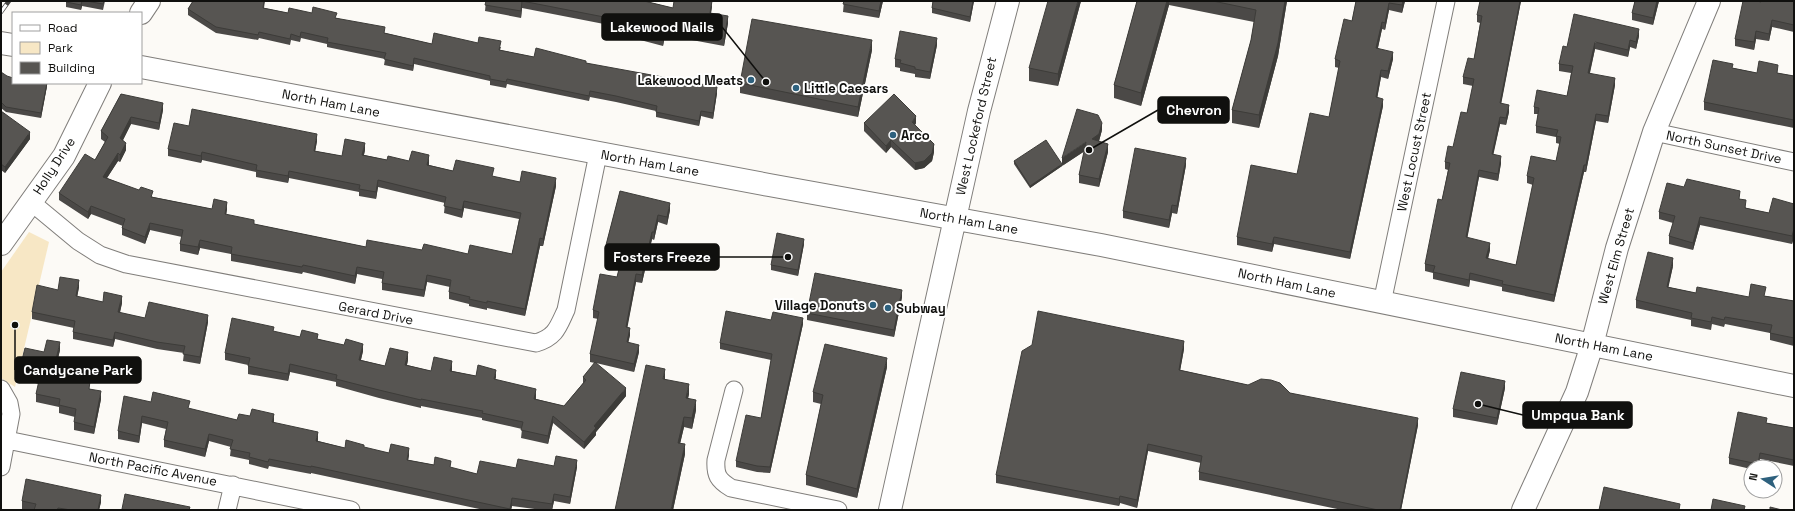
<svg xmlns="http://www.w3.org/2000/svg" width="1795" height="511" viewBox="0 0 1795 511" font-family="'Space Grotesk',sans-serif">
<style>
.green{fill:#f7e7c5}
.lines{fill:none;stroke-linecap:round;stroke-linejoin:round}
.street-casing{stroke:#807e7b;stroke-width:19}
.secondary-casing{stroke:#807e7b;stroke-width:24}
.street{stroke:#fff;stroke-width:17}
.secondary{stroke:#fff;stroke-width:22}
.rail-casing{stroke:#434240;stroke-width:4.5}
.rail{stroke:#fff;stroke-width:3;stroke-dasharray:9;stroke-linecap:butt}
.wall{fill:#4b4947}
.shaded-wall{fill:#3d3c39}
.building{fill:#575552;stroke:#3d3c39}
.poi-dot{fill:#2e617e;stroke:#fff;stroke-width:1.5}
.labels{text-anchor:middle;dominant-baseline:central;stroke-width:4;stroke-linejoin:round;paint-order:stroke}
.poi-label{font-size:13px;font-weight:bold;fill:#10100e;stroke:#fff;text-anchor:start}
.street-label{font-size:13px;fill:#10100e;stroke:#fff}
.leader{fill:none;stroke:#10100e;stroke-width:1.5}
.callout-dot{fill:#10100e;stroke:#fff;stroke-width:1.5}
.callout{fill:#10100e;stroke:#10100e;stroke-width:1.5}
.callout-label{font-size:14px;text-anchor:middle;font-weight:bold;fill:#fff}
</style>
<rect width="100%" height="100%" fill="#fcfaf6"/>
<path class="green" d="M29 232 49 242 15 387 1 378V272Z"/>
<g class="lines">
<g class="street-casing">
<path id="street" d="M1654 132 1794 162
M31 202 78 241 100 255 126 264 536 343C556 337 558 327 566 310L598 154
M1382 303 1446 1
M1 389 9 403 11 414 1 467
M734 390 716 460C715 475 718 480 731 488L838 510
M7 440 351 510
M227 510 233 485"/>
</g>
<g class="secondary-casing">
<path id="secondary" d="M141 13 149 1
M1 43 13 45
M141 67 769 185 1101 245 1794 386
M1 244 64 156 100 83
M890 510 979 111 1008 1
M1523 510 1577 392 1592 345 1617 248 1654 132 1709 1"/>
</g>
<use href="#street" class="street"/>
<use href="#secondary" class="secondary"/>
<g class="rail-casing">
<path id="rail" d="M1 12 9 1"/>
</g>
<use href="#rail" class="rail"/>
</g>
<path class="wall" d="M59 1H105L103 10 82 6 81 10 66 7V2Z
M193 1H265L264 8 288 13 337 18 385 33 432 44 478 43 501 47 500 50 534 57 586 63 717 93 713 119 701 116 699 126 656 117V111L616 102 590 97 589 101 507 84 506 88 490 85V81L414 64 413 71 384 65 385 59 327 47V44L301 38 300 42 291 40 290 45 259 38 258 40 216 33 188 15V9Z
M486 1H644L673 8 712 6 711 13 728 23 724 46 665 35 663 46 629 37 630 27 604 22V24L522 8 521 18 485 11Z
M844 1H883L879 18 843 12Z
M933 1H974L970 22 932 13V8Z
M1081 1 1058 86 1029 81V68Z
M1137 1H1287L1278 56 1259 128 1232 123V110L1251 40 1254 22 1169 5 1141 106 1114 98V85Z
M1356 1H1405L1402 13 1389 10 1385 30 1382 29 1378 48 1393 59 1388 79 1381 77 1377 98 1383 106 1350 259 1274 244 1272 252 1237 245V237L1297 174 1329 117 1339 68 1335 67V59L1352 21Z
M1521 1 1501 103 1509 112 1506 125 1500 124 1493 154 1501 163 1498 181 1479 177 1467 238 1490 250 1488 259 1516 265 1533 185 1527 183V176L1556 161 1560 144 1556 143V137L1536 133V126L1538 114H1534V107L1567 96 1571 73 1559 71V64L1567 47 1639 36 1636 49 1630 47 1628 57 1595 49 1590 73 1615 85 1608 123 1596 121 1586 172H1584L1554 302 1502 291V287L1470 280 1469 287 1433 279V273L1425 271V264L1442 200 1448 170 1445 169V162L1453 147 1467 113 1473 86 1463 84V77L1474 59 1480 23 1477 22V15Z
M1635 1H1659L1653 25 1632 20V13Z
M1794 1V32L1772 27 1769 41 1756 39 1754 50 1735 46V39L1761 2Z
M937 45 930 79 915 77V74L900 71V68L895 67V59Z
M872 50 858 117 740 93V83Z
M1733 68 1757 73H1778L1794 76V128L1704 110V102Z
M1 72 13 83H47V86L41 118 6 112 1 108Z
M121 94 163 110 159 130 131 124 123 140 126 150 120 162 118 161 107 178 153 197 212 209H227L226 215 254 224 366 247 422 250 468 254H512L519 219 464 208 462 218 444 213 445 203 378 187 376 199 359 196V192L289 178 288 183 256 177V172L202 160 201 163 168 156V149L189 126 317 141 315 151 342 156 365 150 364 155 387 160 429 163V165L453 171 494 177 520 182 556 186 543 246H540L525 316 487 308V310L469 306V304L449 299V292L450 287 427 282 424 297 382 290V279L357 274 355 284 303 272 302 274 231 261V254L200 248 198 255 180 251V244L182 237 150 230 145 244 122 235V228L123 226 91 214 88 219 59 200V193L95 160 105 142 101 139V131Z
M1 111 30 139 5 173 1 170Z
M864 123H916L915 125 934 152 932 161 924 168 915 170 891 147 886 153 864 131Z
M1102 130 1099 141 1108 152 1099 187 1079 183V175L1085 151 1062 166Z
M1014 161 1062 166 1030 188 1014 164Z
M1186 165 1177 214 1172 213 1169 228 1123 218V211Z
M1684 187 1740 199 1746 208 1769 213 1794 204V237L1792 244 1700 225 1693 250 1669 244V236L1673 223 1659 219V212Z
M620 191 670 210 667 225 658 222 654 240 652 239 642 283 636 282 627 327 630 335 628 342 639 352 634 372 596 363 626 396 596 432V435L584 449 553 423 548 444 521 438 522 429 482 420V418L421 406V408L379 398 336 386V382L290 372 288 381 248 374V365L225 360V353L274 332 300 337 318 339 363 351 361 360 385 366 408 360 407 365 431 371 452 368V371L476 376 496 377 495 379 536 396V399L564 406 583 383V377L595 363 590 362V354L598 319 593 318V310L617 277 622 257 606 253V245Z
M804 244 798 276 771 270V265Z
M1673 266 1668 287 1696 293 1749 297 1766 296 1794 301V346L1770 340V333L1725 324 1724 327 1712 324 1711 330 1691 326V320L1636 308V300Z
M79 287 77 297 103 302 122 303 120 313 145 318 208 322 200 364 183 361 184 353 157 349 115 339 113 347 73 339V332L74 328 32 319V312L58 290Z
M902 297 894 337 807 320V313Z
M771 320 803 324 770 473 757 472 736 467V461L761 418 771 360 720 349V343Z
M1184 349 1180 370 1248 385 1290 393 1418 425 1401 510H1342L1199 480V472L1201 463 1148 451 1137 508 1120 503 1119 506 996 483V475Z
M60 350 54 373 90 389 101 399 94 434 74 430V422L75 417 59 413V407L36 402V394L39 384 19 379V372L44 352Z
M887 367 857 498 806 485V475L821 404 813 402V392Z
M665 379 689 394 688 398 696 410 692 429 684 427 680 443 685 454 673 510Z
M1505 388 1497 425 1453 417V409Z
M151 402 190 409 237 420 274 421 273 423 318 439V441L345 448H364L389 453 409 455 408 460 451 468 477 474 516 468 554 466 577 467 570 504 554 501 552 510H542L512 506 511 510H484L311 473V474L269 466 268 469 249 464V460L230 456 231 447 209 441 205 457 164 447V440L166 429 142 423 139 443 118 439V431Z
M1767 423 1794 428V466L1760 459 1758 467H1751V469L1729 464V458Z
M22 501 101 502 99 510H30L22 509Z"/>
<path class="shaded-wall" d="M82 1V6L81 10V5Z
M522 1V8L521 18V11Z
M712 1V6L710 20V13Z
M881 1H883L879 18V11Z
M973 1H974L970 22V17Z
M1078 1H1081L1058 86V74Z
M1167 1H1169V5L1141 106V93Z
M1285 1H1287L1278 56 1259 128V115Z
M1403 1H1405L1402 13V5Z
M1520 1H1521L1500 110V103Z
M1657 1H1659L1653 25V18Z
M1389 3V10L1385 30V23Z
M728 16V23L724 46V39Z
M1772 20V27L1769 41V34Z
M1382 22V29L1376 56V48Z
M665 29V35L663 46V40Z
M1639 29V36L1636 49V42Z
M1756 31V39L1754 50V42Z
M937 38V45L930 79V72Z
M872 40V50L858 117V107Z
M1630 40V47L1628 57V50Z
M1595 42V49L1588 80V73Z
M1393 52V59L1388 79V71Z
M414 58V64L413 71V66Z
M1381 70V77L1376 105V97Z
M1615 78V85L1608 123V116Z
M47 83V86L41 118V113Z
M717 87V93L713 119V113Z
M1383 99V106L1350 259V252Z
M163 103V110L159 130V123Z
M1509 105V112L1506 125V118Z
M701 111V116L699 126V121Z
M1596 114V121L1586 172V165Z
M916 116V123L912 130V122Z
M131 117V124L120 146V138Z
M1500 117V124L1492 161V154Z
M1102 123V130L1099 141 1092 139Z
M30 132V139L5 173V167Z
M317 134V141L314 158V151Z
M891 140V147L886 153V146Z
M1086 142V150L1062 166V158Z
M126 143V150L120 162V155Z
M365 143V150L362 162V155Z
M934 144V152L932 161 924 168 915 170V163Z
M1108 144V152L1099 187V179Z
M202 152V160L201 163V156Z
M118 153V161L103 184V177Z
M429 155V163L427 172V165Z
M1501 156V163L1498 181V174Z
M1186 158V165L1177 214V206Z
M1062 164V166L1030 188V186Z
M1584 165V172L1554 302V295Z
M1479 170V177L1466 245V237Z
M289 171V178L288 183V176Z
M556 178V186L543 246V239Z
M378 180V187L376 199V192Z
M464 201V208L462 218V210Z
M227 202V209L225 222V214Z
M670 203V210L667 225V217Z
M1172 205V213L1169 228V220Z
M91 206V214L88 219V212Z
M658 215V222L654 240V232Z
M1700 217V225L1693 250V243Z
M150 223V230L145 244V237Z
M1794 229V237L1792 244V236Z
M652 232V239L642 283V275Z
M1274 237V244L1272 252V244Z
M540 238V246L525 316V309Z
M804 239V244L798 276V270Z
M200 240V248L198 255V247Z
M1490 243V250L1486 266V258Z
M1673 258V266L1667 294V287Z
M357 267V274L355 284V276Z
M1470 273V280L1469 287V280Z
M636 274V282L626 335V327Z
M427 275V282L424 297V290Z
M79 280V287L76 303V296Z
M902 290V297L894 337V330Z
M122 296V303L118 319V312Z
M208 315V322L200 364V357Z
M803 318V324L770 473V467Z
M630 328V335L627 349V342Z
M115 332V339L113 347V340Z
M1184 341V349L1179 377V370Z
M60 342V350L53 381V373Z
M363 344V351L359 367V360Z
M639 345V352L634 372V364Z
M408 352V360L405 372V365Z
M887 358V367L857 498V489Z
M452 361V368L450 378V371Z
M290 364V372L288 381V374Z
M665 369V380L663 379Z
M496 370V377L494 386V379Z
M1505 381V388L1497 425V418Z
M689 384V394L686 408V398Z
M626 388V396L596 432V435L584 449V442L594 426Z
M536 389V396L534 406V399Z
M101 391V399L94 434V427Z
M696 400V410L692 429V418Z
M274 414V421L272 429V422Z
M142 416V423L139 443V436Z
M553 416V423L548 444V436Z
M684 417V427L678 453V443Z
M1418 418V425L1401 510H1400Z
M318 432V439L316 448V441Z
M209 434V441L205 457V449Z
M685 444V454L673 510H671Z
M1148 444V451L1137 508V500Z
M409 448V455L407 467V460Z
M577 460V467L570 504V497Z
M554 494V501L552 510V504Z
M101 495V502L99 510H98Z
M1120 496V503L1119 506V499Z
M512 498V506L511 510H510Z"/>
<path class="building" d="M67 1H82L81 5 66 2Z
M86 1H104L103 4Z
M193 1H264L263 8 288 13 289 8 312 13 313 7 337 13 335 18 385 27 384 33 432 44 434 33 478 43 479 37 501 41 499 50 534 57 536 48 586 61V63L717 87 713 113 701 111 699 121 656 112 657 106 616 96 590 91 589 96 507 79 506 82 490 79V76L414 58 413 66 384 59 386 53 327 42 328 38 301 32 300 37 291 34 290 39 259 32 258 35 216 27 188 9Z
M486 1H644L673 8 674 1H712L710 13 728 16 724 39 665 29 663 40 629 31 631 21 604 16V17L522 1 521 11 485 5Z
M844 1H881L879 11 843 4Z
M933 1H973L970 17 932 8Z
M1048 1H1078L1058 74 1029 68Z
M1137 1H1167L1141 93 1114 85Z
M1213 1H1285L1278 43 1259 115 1232 110 1251 40 1256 10Z
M1356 1H1403L1402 5 1389 3 1385 23 1382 22 1376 48 1393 52 1388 71 1381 70 1376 97 1383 99 1350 252 1274 237 1272 244 1237 237 1251 165 1297 174 1310 113 1329 117 1340 61 1335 59 1344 19 1352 21Z
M1480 1H1520L1500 103 1509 105 1506 118 1500 117 1492 154 1501 156 1498 174 1479 170 1466 237 1490 243 1486 258 1516 265 1534 178 1527 176 1531 156 1556 161 1561 137 1556 136 1558 130 1536 126 1539 108 1534 107 1537 90 1567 96 1573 66 1559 64 1563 46 1567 47 1574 14 1639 29 1636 42 1630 40 1628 50 1595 42 1588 73 1615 78 1608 116 1596 114 1586 165H1584L1554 295 1502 284 1503 281 1470 273 1469 280 1433 272 1435 266 1425 264 1438 199 1442 200 1450 163 1445 162 1448 146 1453 147 1461 112 1467 113 1474 79 1463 77 1468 58 1474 59 1482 16 1477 15Z
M1635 1H1657L1653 18 1632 13Z
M1743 1H1757L1761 2V1H1794V25L1772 20 1769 34 1756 31 1754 42 1735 39Z
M752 19 872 40 858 107 740 83Z
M900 31 937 38 930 72 915 69V67L900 63 901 60 895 59Z
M1713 60 1733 64 1732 68 1757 73 1759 61 1778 65 1777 73 1794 76V120L1704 102Z
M1 72 7 76 13 78V83H47L41 113 6 107 1 102Z
M121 94 163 103 159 123 131 117 120 138 126 143 120 155 118 153 103 177 139 190 141 187 153 191 151 197 212 209 214 199 227 202 225 214 254 220V224L366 247 367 240 422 250 424 244 468 254 470 245 512 254 521 213 464 201 462 210 444 206 446 197 378 180 376 192 359 189 360 185 289 171 288 176 256 170 257 165 202 152 201 156 168 149 174 123 189 126 192 109 317 134 314 151 342 156 345 139 365 143 362 155 387 160 388 156 409 161 412 151 429 155 427 165 453 171 456 160 494 168 492 176 520 182 522 171 556 178 543 239 540 238 525 309 487 301V303L469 299 470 297 449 292 451 280 427 275 424 290 382 283 384 272 357 267 355 276 303 265 302 267 231 254 232 247 200 240 198 247 180 244 183 230 150 223 145 237 122 228 125 219 91 206 88 212 59 193 85 154 95 160 108 137 101 131Z
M894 94 916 116 912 122 934 144 932 153 924 161 915 163 891 140 886 146 864 123Z
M1077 109 1098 115 1102 123 1099 134 1092 139 1108 144 1099 179 1079 175 1086 142 1062 158Z
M1 111 30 132 5 167 1 164Z
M1046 140 1062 164 1030 186 1014 161Z
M1135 148 1186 158 1177 206 1172 205 1169 220 1123 211Z
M1687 179 1740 191 1739 199 1746 200 1745 208 1769 213 1773 198 1794 204V229L1792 236 1700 217 1693 243 1669 236 1675 216 1659 212 1667 183 1684 187Z
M620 191 670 203 667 217 658 215 654 232H652L642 275 636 274 626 327 630 328 627 342 639 345 634 364 590 354 599 312 593 310 600 274 617 277 624 249 606 245Z
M777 233 804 239 798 270 771 265Z
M1648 252 1673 258 1667 287 1696 293 1697 287 1749 297 1751 284 1766 287 1764 296 1794 301V338L1770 333 1772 325 1725 317 1724 320 1712 317 1711 322 1691 318 1692 313 1636 300Z
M815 273 902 290 894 330 807 313Z
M60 277 79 280 76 296 103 302 104 292 122 296 118 312 145 318 149 302 208 315 200 357 183 354 185 346 157 342 115 332 113 340 73 332 75 321 32 312 37 285 58 290Z
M726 311 771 320 773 312 803 318 770 467 757 466 736 461 746 415 761 418 772 354 720 343Z
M1038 311 1184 341 1179 370 1248 385 1261 379 1271 380 1280 383 1290 393 1418 418 1400 510H1378L1199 472 1202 456 1148 444 1137 500 1120 496 1119 499 996 475 1022 351 1032 345Z
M232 318 274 327 273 331 300 337 302 330 318 334 317 339 344 345 346 339 363 344 359 360 385 366 390 348 408 352 405 365 431 371 434 357 452 361 450 371 476 376 478 365 496 370 494 379 536 389 534 399 564 406 586 380 583 377 595 362 626 388 594 426 596 428 584 442 553 416 548 436 521 430 523 422 482 413 483 411 421 399V400L379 390 336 379 337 375 290 364 288 374 248 366 250 358 225 353Z
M47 340 60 342 53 373 90 381 89 389 101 391 94 427 74 422 76 409 59 405 60 399 36 394 40 376 19 372 25 348 44 352Z
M825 344 887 358 857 489 806 475 823 395 813 392Z
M646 365 665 369 663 379 689 384 686 398 696 400 692 418 684 417 678 443 685 444 671 510H615Z
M1461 372 1505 381 1497 418 1453 409Z
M153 392 190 401 188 408 237 420 239 414 250 416 252 409 274 414 272 422 318 432 316 441 345 448 346 440 364 445V447L389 453 391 444 409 448 407 460 434 465 435 457 451 461 450 467 477 474 480 461 516 468 518 459 554 466 556 456 577 460 570 497 554 494 552 504 512 498 510 509 311 466V467L269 459 268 462 249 457 250 453 230 449 233 440 209 434 205 449 164 440 168 422 142 416 139 436 118 431 124 396 151 402Z
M1738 412 1767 418 1766 423 1794 428V460L1760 453 1758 464 1729 458Z
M26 479 101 495 98 510H71L58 508 57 510H34L36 504 22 501Z
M1604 487 1680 504 1679 510H1599Z
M125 494 190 507 189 510H125L122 509Z
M1713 499 1745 506 1744 510H1711Z
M1770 507 1782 510H1770Z"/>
<g class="poi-dot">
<circle cx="751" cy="80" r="4"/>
<circle cx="796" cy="88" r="4"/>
<circle cx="893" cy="135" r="4"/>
<circle cx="873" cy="305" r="4"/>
<circle cx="888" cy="308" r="4"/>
</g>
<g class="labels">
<g class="poi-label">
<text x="743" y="80" text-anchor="end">Lakewood Meats</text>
<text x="804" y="88">Little Caesars</text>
<text x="901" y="135">Arco</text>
<text x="865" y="305" text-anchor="end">Village Donuts</text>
<text x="896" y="308">Subway</text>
</g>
<g class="street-label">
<text transform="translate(331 103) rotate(11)">North Ham Lane</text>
<text transform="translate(976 126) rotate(-77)">West Lockeford Street</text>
<text transform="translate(1724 147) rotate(12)">North Sunset Drive</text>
<text transform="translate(1414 152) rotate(-78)">West Locust Street</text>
<text transform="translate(650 163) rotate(10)">North Ham Lane</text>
<text transform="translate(54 166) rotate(-57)">Holly Drive</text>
<text transform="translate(969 221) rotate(10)">North Ham Lane</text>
<text transform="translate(1616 256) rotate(-74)">West Elm Street</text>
<text transform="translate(1287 283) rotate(12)">North Ham Lane</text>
<text transform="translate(376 313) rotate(11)">Gerard Drive</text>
<text transform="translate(1604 347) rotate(11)">North Ham Lane</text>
<text transform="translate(153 469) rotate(11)">North Pacific Avenue</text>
</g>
</g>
<path class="leader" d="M766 82L722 27M1089 150L1158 110M788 257L719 257M15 325L15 370M1478 404L1523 415"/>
<g class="callout-dot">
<circle cx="766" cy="82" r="4"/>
<circle cx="1089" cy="150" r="4"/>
<circle cx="788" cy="257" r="4"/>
<circle cx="15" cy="325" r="4"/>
<circle cx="1478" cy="404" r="4"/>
</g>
<g class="callout">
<rect x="602" y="14" width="120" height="26" rx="4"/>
<rect x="1158" y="97" width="71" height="26" rx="4"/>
<rect x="605" y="244" width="114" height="26" rx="4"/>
<rect x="15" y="357" width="126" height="26" rx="4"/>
<rect x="1523" y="402" width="109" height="26" rx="4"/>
</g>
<g class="callout-label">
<text x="662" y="32">Lakewood Nails</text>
<text x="1194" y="115">Chevron</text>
<text x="662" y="262">Fosters Freeze</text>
<text x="78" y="375">Candycane Park</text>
<text x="1578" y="420">Umpqua Bank</text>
</g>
<rect width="1795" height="511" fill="none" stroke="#10100e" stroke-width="4"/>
<rect x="12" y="12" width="130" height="72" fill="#ffffff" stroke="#9f9f9f"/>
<rect x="20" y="25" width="20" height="6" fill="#ffffff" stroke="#9f9f9f"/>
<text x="48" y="32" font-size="12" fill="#10100e">Road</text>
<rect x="20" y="42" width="20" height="12" fill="#f7e7c5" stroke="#9f9f9f"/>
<text x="48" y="52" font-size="12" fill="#10100e">Park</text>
<rect x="20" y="62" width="20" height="12" fill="#575552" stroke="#9f9f9f"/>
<text x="48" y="72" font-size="12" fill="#10100e">Building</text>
<g transform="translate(1763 479) rotate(282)"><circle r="19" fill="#ffffff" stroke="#9f9f9f"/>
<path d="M0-3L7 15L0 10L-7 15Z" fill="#2e617e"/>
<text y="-6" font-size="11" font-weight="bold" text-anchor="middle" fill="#10100e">N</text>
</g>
</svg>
